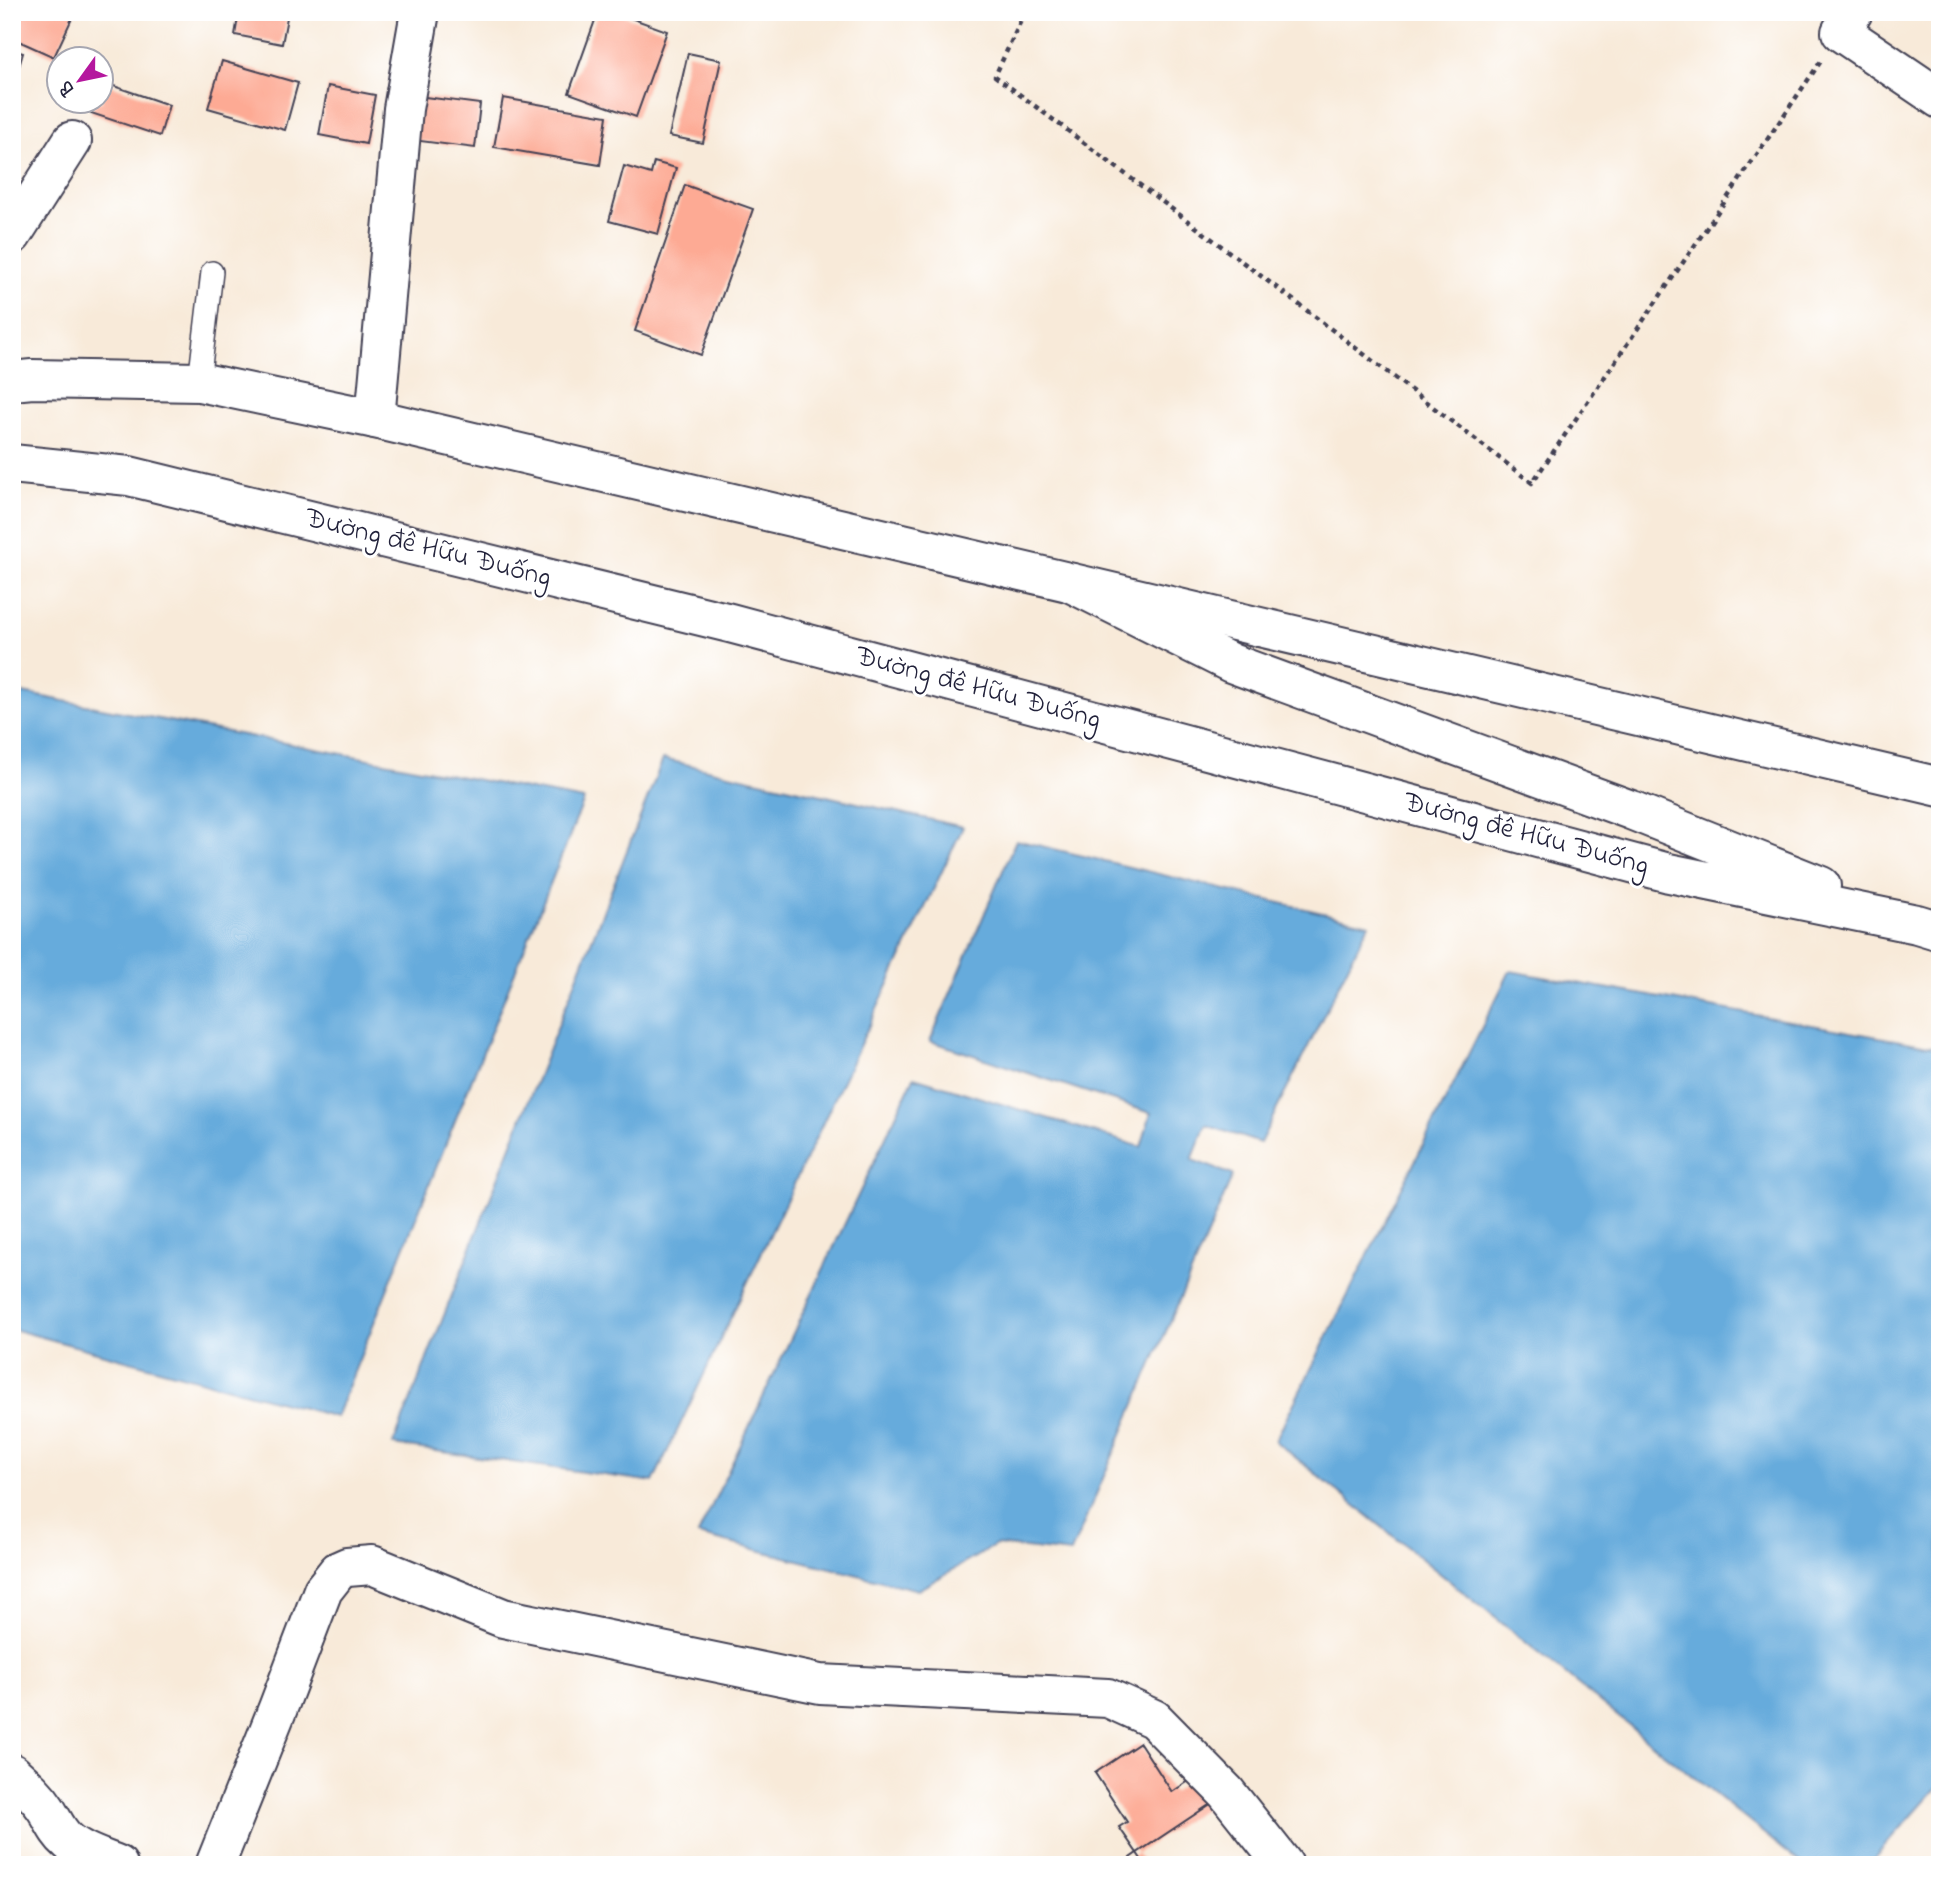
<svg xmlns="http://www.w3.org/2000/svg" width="1952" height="1877" viewBox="0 0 1952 1877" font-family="'Indie Flower',sans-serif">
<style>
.water{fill:#66abdc;stroke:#44668c;stroke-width:2}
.building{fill:#fdaa94}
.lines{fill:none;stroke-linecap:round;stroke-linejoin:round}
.service-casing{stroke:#424053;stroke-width:24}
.minor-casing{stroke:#424053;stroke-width:42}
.tertiary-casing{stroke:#424053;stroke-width:42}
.secondary-casing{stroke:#424053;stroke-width:42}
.path{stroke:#424053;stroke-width:4.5;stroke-dasharray:5 5;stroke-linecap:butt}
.service{stroke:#fff;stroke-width:21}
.minor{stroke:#fff;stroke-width:38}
.tertiary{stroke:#fff;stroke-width:38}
.secondary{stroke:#fff;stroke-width:38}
.labels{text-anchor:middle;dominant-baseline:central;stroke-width:6;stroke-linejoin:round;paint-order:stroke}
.street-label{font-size:28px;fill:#22223b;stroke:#fff}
</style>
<rect width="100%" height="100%" fill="#fff"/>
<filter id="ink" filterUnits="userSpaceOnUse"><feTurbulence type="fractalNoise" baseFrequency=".0143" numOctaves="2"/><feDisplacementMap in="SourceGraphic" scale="14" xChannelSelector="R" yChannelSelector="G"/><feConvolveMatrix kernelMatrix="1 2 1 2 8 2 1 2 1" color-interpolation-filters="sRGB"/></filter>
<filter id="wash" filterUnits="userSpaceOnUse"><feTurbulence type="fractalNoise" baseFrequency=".00686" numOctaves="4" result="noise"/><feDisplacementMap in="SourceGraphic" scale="28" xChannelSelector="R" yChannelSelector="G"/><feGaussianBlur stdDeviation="1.57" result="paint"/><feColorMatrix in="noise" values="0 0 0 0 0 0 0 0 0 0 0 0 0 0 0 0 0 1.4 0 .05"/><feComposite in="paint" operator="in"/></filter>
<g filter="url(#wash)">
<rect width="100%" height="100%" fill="#f8ead9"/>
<path class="water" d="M12 691 584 800 336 1417 12 1329Z
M663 759 963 827 653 1482 393 1445Z
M1016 840 1369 924 1260 1143 1206 1125 1192 1160 1233 1175 1071 1553 996 1545 918 1590 698 1535 914 1077 1141 1147 1151 1113 930 1041Z
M1510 971 1940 1048V1784L1868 1865H1803L1275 1441Z"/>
<g id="blocks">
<path class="building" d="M12 12H75L54 57 12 38Z
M239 12H288L282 44 235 35Z
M598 12H614L667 31 636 117 569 93Z
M12 50 23 53 13 87H12Z
M688 53 721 60 703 143 669 136Z
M222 61 298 83 285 130 208 108Z
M102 82 169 105 160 136 91 113 95 102H102Z
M328 86 375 95 366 144 319 135Z
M417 96 480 104 475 148 412 140Z
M503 98 607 116 600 165 494 147Z
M654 162 676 168 658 234 609 221 624 166 651 174Z
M685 185 753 209 701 355 635 331Z
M1140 1743 1172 1792 1201 1773 1218 1799 1137 1853 1119 1827 1127 1822 1095 1773Z
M1137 1853 1145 1865H1120Z"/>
</g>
</g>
<g filter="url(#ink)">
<use href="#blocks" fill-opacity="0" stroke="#424053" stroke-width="2"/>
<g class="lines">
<g class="service-casing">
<path id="service" d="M199 382 212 272"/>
</g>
<g class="minor-casing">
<path id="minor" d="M1853 12 1841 32 1940 99
M12 235 72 141
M12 381 32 379 199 382 375 419 403 109 420 12
M12 1773C24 1784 37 1795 46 1809 53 1820 58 1833 68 1841 82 1853 101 1858 118 1865
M215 1865 278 1708 323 1590 338 1571 347 1567 372 1565 503 1618 820 1684 1108 1698 1154 1719 1226 1792 1284 1865"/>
</g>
<g class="tertiary-casing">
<path id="tertiary" d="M375 419 1940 787"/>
</g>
<g class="secondary-casing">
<path id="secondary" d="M12 464 129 476 730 623 1669 873 1917 924 1940 931
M1071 583 1231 663 1631 810 1821 886"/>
</g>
<path class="path" d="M1025 12 995 76 1301 306 1532 483 1821 61"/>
<use href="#service" class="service"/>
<use href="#minor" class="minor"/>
<use href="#tertiary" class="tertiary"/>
<use href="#secondary" class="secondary"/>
</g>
</g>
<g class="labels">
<g class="street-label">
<text transform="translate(428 549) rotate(14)">Đường đê Hữu Đuống</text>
<text transform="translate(978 689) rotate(15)">Đường đê Hữu Đuống</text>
<text transform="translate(1526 835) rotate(15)">Đường đê Hữu Đuống</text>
</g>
</g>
<rect width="1952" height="1877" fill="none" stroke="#fff" stroke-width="42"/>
<g transform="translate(80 80) rotate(237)"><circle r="33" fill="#ffffff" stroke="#a7a7b1" stroke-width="2"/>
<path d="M0-5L12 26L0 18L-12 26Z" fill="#b5179e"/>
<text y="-10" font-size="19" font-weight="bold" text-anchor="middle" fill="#22223b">B</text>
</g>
</svg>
